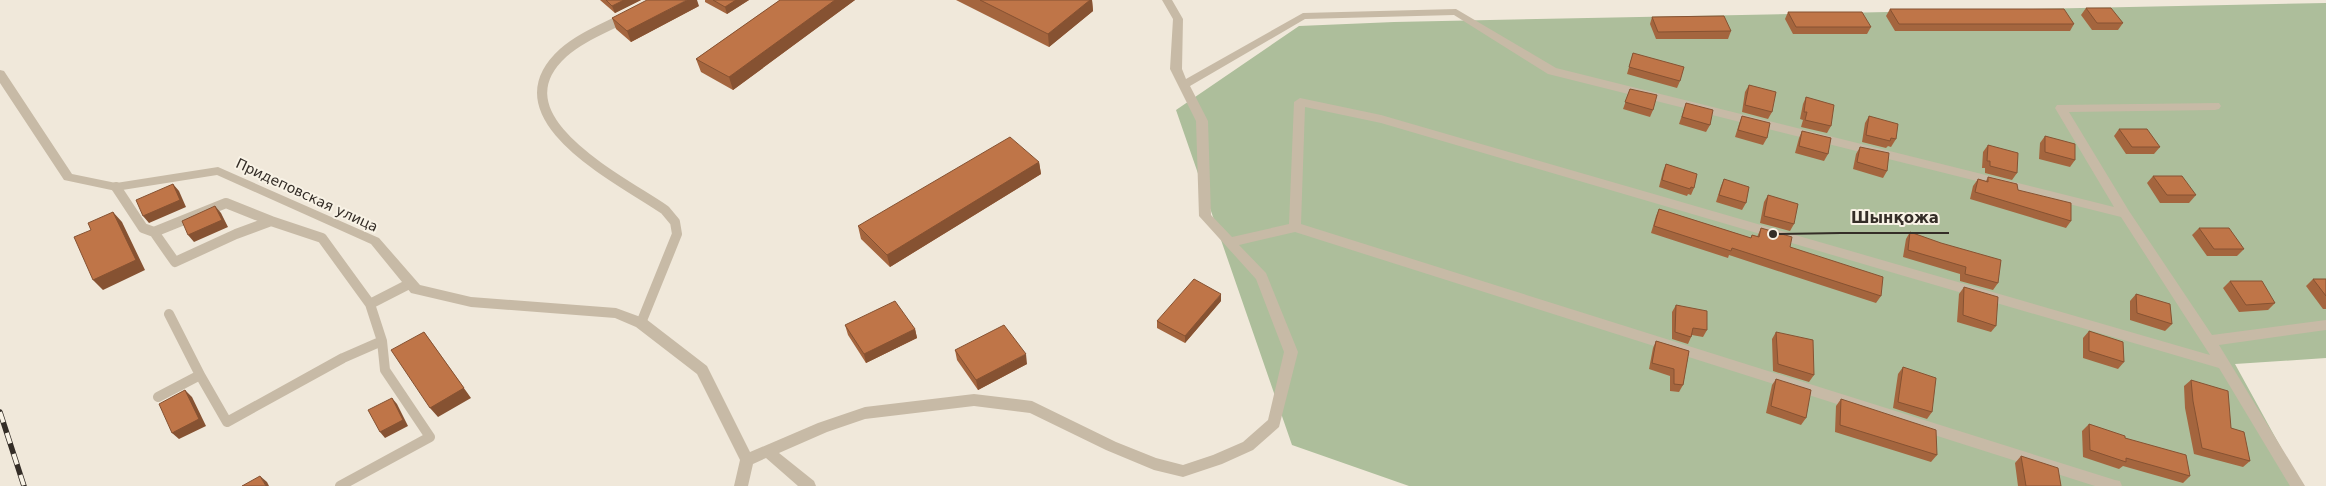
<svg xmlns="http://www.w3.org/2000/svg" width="2326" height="486" viewBox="0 0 2326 486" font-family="'DejaVu Sans',sans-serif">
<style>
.green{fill:#adbe9b}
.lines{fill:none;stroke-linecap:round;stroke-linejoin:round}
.lane{stroke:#c7baa6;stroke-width:10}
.street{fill:#c7baa6;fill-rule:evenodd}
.rail-casing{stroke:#342d27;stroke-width:5.5}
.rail{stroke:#f8f2e5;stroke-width:4;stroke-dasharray:11;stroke-linecap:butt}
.wall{fill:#a4653e}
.shaded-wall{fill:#865232}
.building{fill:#bf7548;stroke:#865232}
.labels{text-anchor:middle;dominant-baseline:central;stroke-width:4;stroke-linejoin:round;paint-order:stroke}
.street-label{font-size:14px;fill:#342d27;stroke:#f8f2e5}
.leader{fill:none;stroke:#342d27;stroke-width:2}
.callout-dot{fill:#342d27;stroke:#f8f2e5;stroke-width:2}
.callout-label{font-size:15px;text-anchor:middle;font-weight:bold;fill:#342d27;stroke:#f8f2e5;stroke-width:4;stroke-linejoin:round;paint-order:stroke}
</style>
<rect width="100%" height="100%" fill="#f0e8da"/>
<path class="green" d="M2326 3V358L2235 364 2302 486H1409L1292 445 1176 110 1299 26 1394 22Z"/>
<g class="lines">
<path class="lane" d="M626 17C605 28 581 37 563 53 492 118 622 180 665 210L675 222 677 234 641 323
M116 187 143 228 154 232
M226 203 271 221 236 234 175 262 154 232Z
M271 221 322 238 370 304
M169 314 200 375
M158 397 200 375 227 422 343 358 382 341
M340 486 430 437 385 370 382 341 370 304 411 283"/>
<path class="street" d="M1162 0H1172L1183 19 1182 69 1186 79 1303 13 1456 9 1556 68 2114 207 2055 108 2057 105 2219 103 2221 106 2219 109 2215 110 2069 112 2129 211 2212 335 2326 320V330L2219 345 2305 486H2290L2219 368 1381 123 1305 107 1301 224 2115 480 2120 481 2122 486H2095L1295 232 1239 245 1266 273 1298 352 1279 427 1253 450 1222 464 1183 477 1154 470 1106 450 1030 413 974 406 865 419 827 432 779 453 814 481 816 486H798L766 458 753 464 748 486H734L740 460 697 374 636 327 615 318 471 307 411 293 371 244 217 175 116 191 64 180 0 83V70L4 71 72 174 116 183 218 167 379 238 420 285 471 297 616 308 646 319 707 366 750 452 818 423 865 407 974 394 1032 401 1116 442 1156 458 1183 465 1213 455 1243 442 1268 420 1284 352 1256 279 1199 216 1196 121 1170 69 1173 19ZM1454 15 1548 74 2121 217 2210 355 1381 115 1300 98 1294 102 1289 224 1232 237 1211 215 1208 121 1190 86 1305 19Z"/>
<g class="rail-casing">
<path id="rail" d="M0 412 24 486"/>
</g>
<use href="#rail" class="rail"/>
</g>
<path class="wall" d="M600 0H641L615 13Z
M705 0H749L727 14 705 2Z
M780 0H855L733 90 701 72 696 59Z
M956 0H1092L1093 11 1049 47Z
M699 6 631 42 616 29 612 18Z
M2086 8 2123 23 2118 30H2092L2081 15Z
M1890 9 2074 24 2070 31H1895L1886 16Z
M1788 12 1871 27 1867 34H1793L1785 19Z
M1652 17 1731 31 1728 39H1656L1650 24Z
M1633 53 1680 81 1677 88 1627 74Z
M1749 85 1772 112 1768 119 1742 112 1745 92Z
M1630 89 1653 110 1650 117 1623 109Z
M1806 97 1831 126 1827 133 1801 127 1803 120 1800 119 1803 104Z
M1686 103 1710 125 1706 132 1679 124Z
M1742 116 1767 138 1763 145 1735 137 1739 124Z
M1869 116 1896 139 1891 147 1888 146 1886 148 1862 142 1865 123Z
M2119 129 2160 147 2154 154H2126L2114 136Z
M1802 131 1828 154 1824 161 1795 153 1799 138Z
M2045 136 2075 160 2070 167 2039 159 2040 143Z
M1988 145 2017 173 2012 180 1985 173V168H1982L1983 152Z
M1860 147 1887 171 1883 178 1853 169 1856 154Z
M1039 162 1041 174 890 267 861 239 858 226Z
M1666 164 1694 188 1691 195 1688 194 1687 196 1659 187 1663 171Z
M2153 176 2196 195 2189 203H2160L2147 183Z
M1988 177 2018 190 2071 221 2066 228 1970 199 1973 186 1978 179 1986 181Z
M1724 179 1746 203 1742 210 1716 202 1721 186Z
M1768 195 1794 224 1790 231 1760 223 1764 202Z
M1659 209 1751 238 1752 235 1757 237 1761 228 1790 247 1881 296 1876 303 1729 255 1728 258 1651 233 1656 216Z
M2199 228 2244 249 2237 256H2207L2192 235Z
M1910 232 1998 283 1993 290 1960 281V274L1903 257 1906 239Z
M2313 279H2326V309H2323L2306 286Z
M2230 281 2275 303 2268 310 2239 312 2223 288Z
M1964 287 1996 326 1991 332 1957 322 1959 294Z
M2136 294 2172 324 2165 331 2130 320V301Z
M1221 301 1185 343 1157 328V321Z
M1676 305 1707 330 1703 337 1692 335 1688 344 1672 339V312Z
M845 325 915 329 917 338 866 363 848 335Z
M2089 331 2124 362 2118 369 2083 358V338Z
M1776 332 1814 375 1809 382 1773 371 1772 339Z
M1656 341 1689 351 1683 385 1679 392 1670 391V376L1649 369 1653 348Z
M955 350 1027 364 978 390 957 360Z
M1903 367 1932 412 1927 419 1893 408 1898 374Z
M1776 379 1806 418 1801 425 1766 413 1772 385Z
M2191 380 2231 428 2250 461 2243 467 2194 454 2185 408 2184 386Z
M1841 399 1937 455 1931 462 1835 432 1836 406Z
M2089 424 2125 438 2190 476 2183 483 2123 466 2119 469 2083 457 2082 431Z
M2021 456 2061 486H2018L2015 463Z"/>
<path class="shaded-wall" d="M624 0H641L615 13 612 6Z
M687 0H697L699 6 631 42 627 31Z
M736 0H749L727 14 725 7Z
M835 0H855L733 90 729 77Z
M1090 0H1092L1093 11 1049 47 1048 34Z
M1039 162 1041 174 890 267 887 255Z
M173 184 179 191 186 207 149 223 143 216Z
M215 206 221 213 228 227 194 242 188 235Z
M113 212 122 222 145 270 103 290 93 280Z
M1221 294V301L1185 343V336Z
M915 329 917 338 866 363 864 354Z
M424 332 471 398 438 417 430 408Z
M1026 354 1027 364 978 390 976 380Z
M185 390 192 397 206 426 179 439 172 433Z
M392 398 397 404 408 426 385 438 380 432Z
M260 476 267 482 269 486H266Z"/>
<path class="building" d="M606 0H624L612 6Z
M647 0H687L627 31 612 18Z
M713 0H736L725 7Z
M780 0H835L729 77 696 59Z
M980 0H1090L1048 34Z
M2086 8H2111L2123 23H2097Z
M1890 9H2064L2074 24H1899Z
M1788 12H1862L1871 27H1796Z
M1724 16 1731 31 1658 32 1652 17Z
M1633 53 1684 67 1680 81 1629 67Z
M1749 85 1776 92 1772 112 1745 105Z
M1630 89 1657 95 1653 110 1625 102Z
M1806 97 1834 105 1831 126 1805 120 1807 112H1804Z
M1686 103 1713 110 1710 125 1682 117Z
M1742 116 1770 123 1767 138 1738 130Z
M1869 116 1898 124 1896 139 1891 138 1890 141 1866 135Z
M2119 129H2147L2160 147H2132Z
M1802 131 1831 138 1828 154 1799 146Z
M2045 136 2075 144V160L2045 152Z
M1010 137 1039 162 887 255 858 226Z
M1988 145 2018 153 2017 173 1990 166V161H1987Z
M1860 147 1889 153 1887 171 1857 162Z
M1666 164 1697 174 1694 188 1691 187 1690 189 1662 180Z
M2153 176H2182L2196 195H2167Z
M1988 177 2017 184 2018 190 2071 203V221L1975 192 1978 179 1988 182Z
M1724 179 1749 187 1746 203 1719 195Z
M173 184 180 200 143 216 136 200Z
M1768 195 1798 204 1794 224 1764 216Z
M215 206 222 220 188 235 182 221Z
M1659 209 1751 238 1752 235 1759 237 1761 228 1792 237 1790 247 1883 277 1881 296 1732 248 1731 251 1654 226Z
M113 212 136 260 93 280 74 237 91 230 88 223Z
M2199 228H2229L2244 249H2214Z
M1910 232 1941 243 2001 260 1998 283 1965 274 1966 267 1908 250Z
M1194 279 1221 294 1185 336 1157 321Z
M2313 279H2326V296Z
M2230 281H2262L2275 303 2246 305Z
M1964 287 1998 297 1996 326 1963 315Z
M2136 294 2170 304 2172 324 2137 313Z
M895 301 915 329 864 354 845 325Z
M1676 305 1707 311V330L1693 328 1691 337 1675 332Z
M1004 325 1026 354 976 380 955 350Z
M2089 331 2123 342 2124 362 2089 351Z
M424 332 464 388 430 408 391 350Z
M1776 332 1813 340 1814 375 1778 364Z
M1656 341 1689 351 1683 385 1674 384V369L1652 363Z
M1903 367 1936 378 1932 412 1898 402Z
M1776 379 1811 390 1806 418 1771 406Z
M2191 380 2228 391 2231 428 2244 432 2250 461 2202 448 2193 401Z
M185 390 199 419 172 433 159 404Z
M392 398 403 420 380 432 368 410Z
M1841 399 1936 430 1937 455 1840 425Z
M2089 424 2125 436V438L2186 455 2190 476 2126 458V462L2090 450Z
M2021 456 2058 468 2061 486H2026Z
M260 476 266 486H242Z"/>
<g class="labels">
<g class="street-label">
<text transform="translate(307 195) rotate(25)">Придеповская улица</text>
</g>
</g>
<path class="leader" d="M1773 234L1841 233H1949"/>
<circle class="callout-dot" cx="1773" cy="234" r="5"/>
<g class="callout-label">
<text x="1895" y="223">Шынқожа</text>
</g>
</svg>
